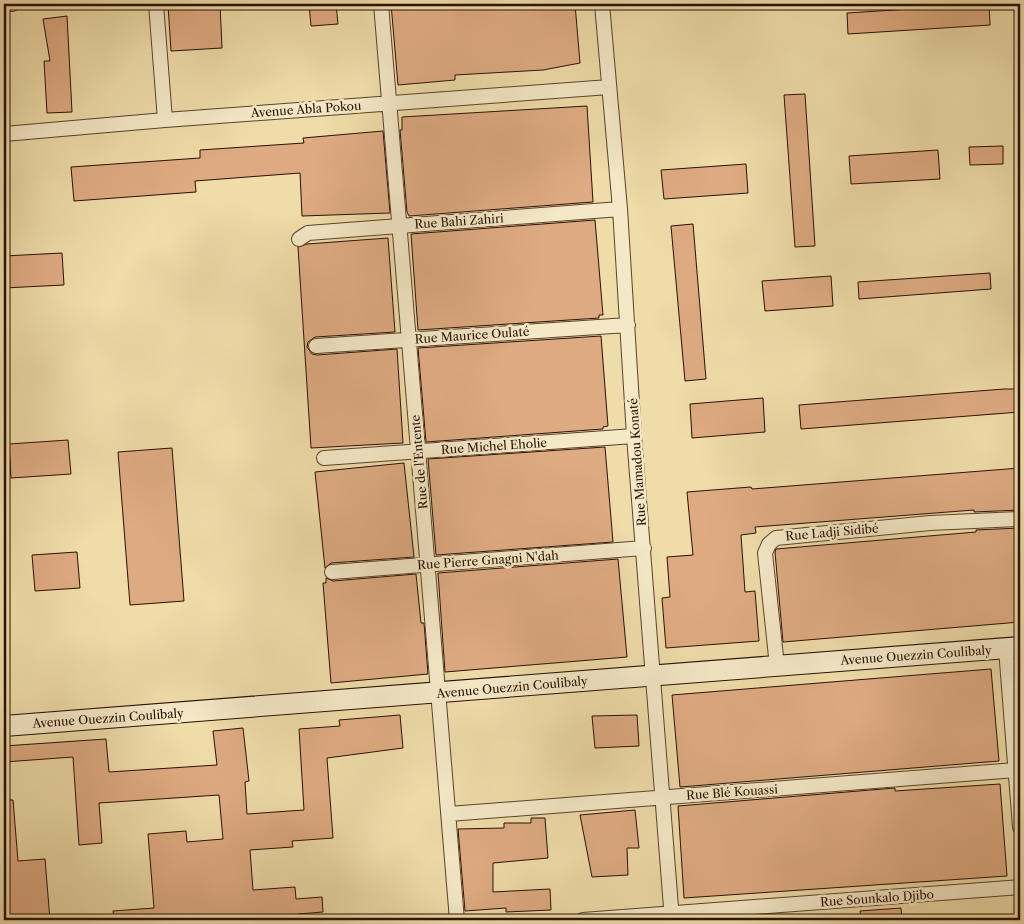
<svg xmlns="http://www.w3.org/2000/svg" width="1024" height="924" viewBox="0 0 1024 924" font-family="'Libre Caslon Text',serif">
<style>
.building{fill:#deaa82;stroke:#291000}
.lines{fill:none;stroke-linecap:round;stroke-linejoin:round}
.street-casing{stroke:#5a432a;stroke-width:16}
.secondary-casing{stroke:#291000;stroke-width:22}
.street{stroke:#f4e8c7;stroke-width:14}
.secondary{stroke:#f4e8c7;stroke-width:20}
.labels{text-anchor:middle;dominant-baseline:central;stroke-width:5;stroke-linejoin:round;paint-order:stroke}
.street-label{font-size:12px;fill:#291000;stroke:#f4e8c7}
</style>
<rect width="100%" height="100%" fill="#eedca9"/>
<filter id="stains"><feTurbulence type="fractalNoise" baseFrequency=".004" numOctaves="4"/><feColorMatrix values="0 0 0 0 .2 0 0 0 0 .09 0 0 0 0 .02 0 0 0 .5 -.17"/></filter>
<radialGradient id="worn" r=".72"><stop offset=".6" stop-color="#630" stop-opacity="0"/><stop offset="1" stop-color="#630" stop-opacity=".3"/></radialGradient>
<path class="building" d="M220 4 222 48 171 51 168 5Z
M309 4H336L338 24 311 26Z
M391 4H575L580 63 543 70 455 75V80L398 85Z
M989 4 990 25 848 34 847 13Z
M67 16 72 112 47 113 44 61H50L43 19Z
M805 94 815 246 795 247 784 95Z
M587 106 593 202 409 216 407 212 400 130H402V117Z
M383 131 390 213 302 216 300 173 195 181 196 192 74 201 71 167 200 158V150L304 143 303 138Z
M1003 146V164L970 165 969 147Z
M938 150 940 179 851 184 849 156Z
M746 164 748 193 664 199 661 170Z
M595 220 603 315H599V318L418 330 411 234Z
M693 224 706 379 685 381 671 226Z
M388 238 395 332 315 337 308 342 307 347 312 354 317 355 397 349 403 443 311 448 298 247 307 244Z
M62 253 64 285 4 288V256Z
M990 273 991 289 859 299 858 282Z
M831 276 833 306 765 311 762 281Z
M601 336 608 426 603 427V429L426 442 418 348Z
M1004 389H1020V412L801 429 799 405Z
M763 398 765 432 692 438 690 404Z
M68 440 71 474 11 478 9 444Z
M605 447 613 542 436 555 428 459Z
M172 448 184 601 130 605 118 452Z
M404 463 414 557 331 563 325 568 315 472Z
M1020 468V510L974 512V510L755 527 756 533 741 535 745 592 755 591 759 641 666 648 662 598 670 597 667 557 693 555 687 492 751 487 752 489Z
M1020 528V622L783 642 775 552 776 549 976 532V530Z
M77 552 80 588 35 591 32 555Z
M618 559 627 657 445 672 438 573Z
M416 574 421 623H424L428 674 331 683 323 583H326V578L333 581Z
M991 669 999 761 680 787 672 695Z
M400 715 403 748 327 758 333 838 292 841 293 847 250 850 253 890 295 887 296 899 322 897 323 912 298 914V920H114L113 911 154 908 148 834 186 831 187 842 223 839 219 795 99 803 102 843 79 845 73 757 4 762V746L106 739 109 772 217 765 213 731 243 728 249 781 245 782 247 814 304 810 299 729 340 726 339 720Z
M637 715 639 746 595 748 592 716Z
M1000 784 1007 876 684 898 678 806 895 788V791Z
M4 800H13L18 861 45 859 50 920H13L12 915 6 916Z
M635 810 639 848H627L628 875 592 877 580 815Z
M531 818H545L548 858 493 863V892L550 889 551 910 506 912V908L465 911 458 829 504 828V823H531Z
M901 908 902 920H861L860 911Z"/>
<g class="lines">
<g class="street-casing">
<path id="street" d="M4 4H12
M156 4 165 120
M381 4 457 920
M602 4 620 209 634 436 672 920
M4 134 165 120 609 87
M299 239 308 233 620 209
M316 346 628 325
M324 458 634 436
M332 572 644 548
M1006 649 1020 827
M777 666 765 553 769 544 776 538 930 523 1020 519
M449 814 1016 770
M583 920 1020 887"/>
</g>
<g class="secondary-casing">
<path id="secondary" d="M4 726 1020 647"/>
</g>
<use href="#street" class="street"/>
<use href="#secondary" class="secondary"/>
</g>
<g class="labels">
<g class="street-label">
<text transform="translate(306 109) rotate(-4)">Avenue Abla Pokou</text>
<text transform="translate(459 221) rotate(-4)">Rue Bahi Zahiri</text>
<text transform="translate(472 335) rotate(-4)">Rue Maurice Oulaté</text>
<text transform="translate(494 446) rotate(-4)">Rue Michel Eholie</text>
<text transform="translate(419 462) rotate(-95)">Rue de l'Entente</text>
<text transform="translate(637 462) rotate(-94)">Rue Mamadou Konaté</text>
<text transform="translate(832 532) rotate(-5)">Rue Ladji Sidibé</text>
<text transform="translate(488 560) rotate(-4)">Rue Pierre Gnagni N'dah</text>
<text transform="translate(916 655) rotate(-4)">Avenue Ouezzin Coulibaly</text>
<text transform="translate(512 687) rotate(-5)">Avenue Ouezzin Coulibaly</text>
<text transform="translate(108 718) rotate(-4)">Avenue Ouezzin Coulibaly</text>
<text transform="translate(732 792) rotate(-4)">Rue Blé Kouassi</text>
<text transform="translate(877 898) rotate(-4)">Rue Sounkalo Djibo</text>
</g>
</g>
<rect width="1024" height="924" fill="none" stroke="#eedca9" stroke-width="20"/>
<rect x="5" y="5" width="1014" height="914" fill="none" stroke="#291000" stroke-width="2.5"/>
<rect x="10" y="10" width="1004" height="904" fill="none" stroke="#291000"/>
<rect width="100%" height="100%" filter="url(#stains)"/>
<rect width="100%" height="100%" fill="url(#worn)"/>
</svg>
